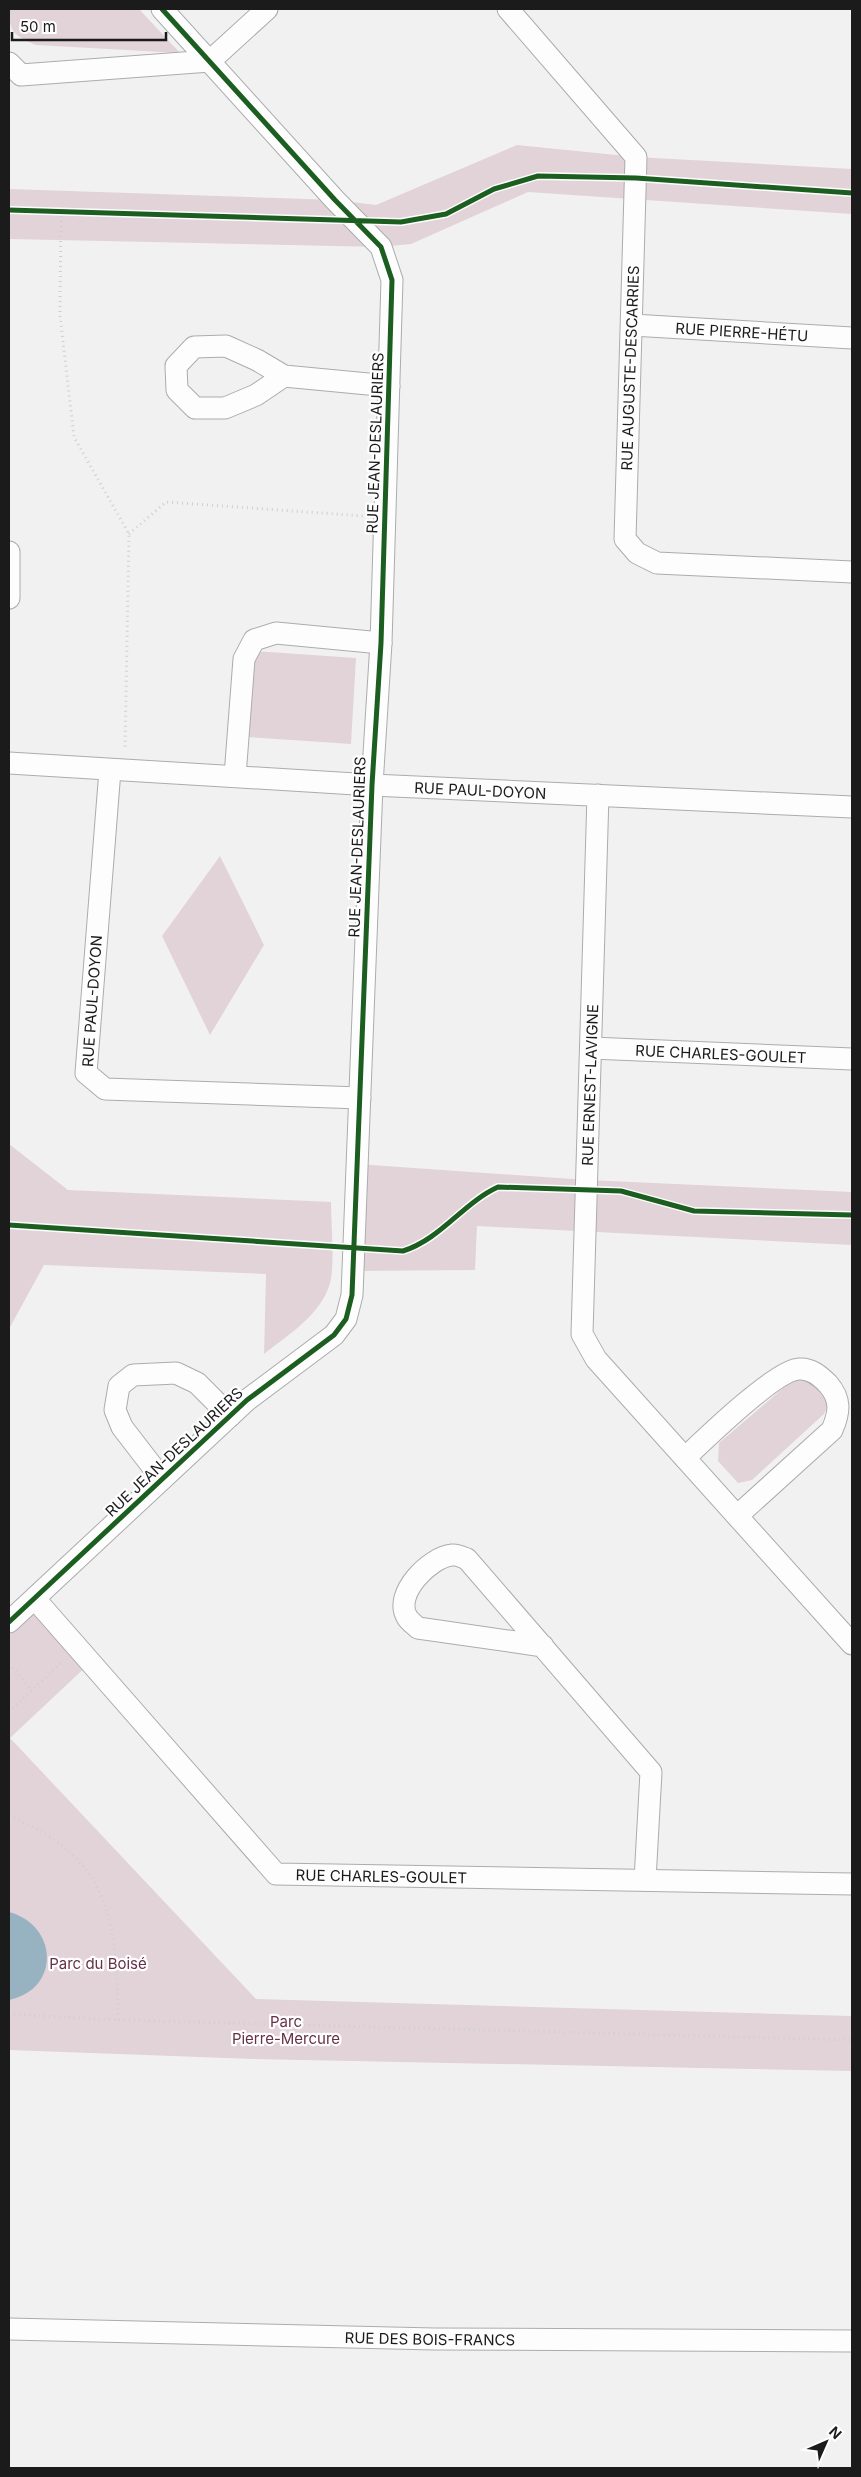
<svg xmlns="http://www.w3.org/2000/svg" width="861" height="2477" viewBox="0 0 861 2477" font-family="Inter,sans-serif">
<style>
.green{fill:#e2d3d9}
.water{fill:#97b3c2}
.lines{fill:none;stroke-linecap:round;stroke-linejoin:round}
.street-casing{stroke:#acacad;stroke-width:23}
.path{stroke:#cfcfd0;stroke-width:3;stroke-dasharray:1 4;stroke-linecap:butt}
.street{stroke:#fdfdfd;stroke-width:21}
.cycleway-casing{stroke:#fefeff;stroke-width:8}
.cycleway{stroke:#1b5e20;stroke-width:5}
.labels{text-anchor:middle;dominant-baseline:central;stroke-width:4.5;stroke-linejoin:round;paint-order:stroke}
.street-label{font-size:15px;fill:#1b1b1c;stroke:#fefeff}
.park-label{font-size:15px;fill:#673046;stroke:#fefeff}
</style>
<rect width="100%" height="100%" fill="#f1f1f2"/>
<path class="green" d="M9 9H139L180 53 36 45C15 36 9 33 9 9Z
M517 145 636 157 852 169V214L528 192 411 244 380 247 9 239V189L335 200 376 205Z
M253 651 356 658 351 744 248 737Z
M220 856 264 945 210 1035 162 936Z
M9 1144 68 1190 331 1202C331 1222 335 1266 330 1283 321 1315 289 1334 264 1354L266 1274 44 1265 9 1329Z
M357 1164 587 1180 852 1192V1245L477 1226 475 1270 353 1271Z
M800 1378 811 1380 828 1398V1406L824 1414 752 1480 738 1483 718 1461 719 1443 788 1384Z
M35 1599 91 1662 10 1738 256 1999 852 2016V2071L254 2059 9 2050V1622Z"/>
<path class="water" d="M9 1912C58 1925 61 1989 9 2000Z"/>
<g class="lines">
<g class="street-casing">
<g id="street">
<path d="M508 9 636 157 625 539 637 553 657 563 852 572"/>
<path d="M9 63 21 75 210 61 267 9"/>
<path id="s1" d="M632 325 852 338"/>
<path d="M284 376 256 395 225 408H195L177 390 176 366 194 347 226 346 257 360 284 376 389 386"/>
<path d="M9 552V598"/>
<path id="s2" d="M9 763 372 785 852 807"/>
<path d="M110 770 86 1073 105 1089 360 1098"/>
<path d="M235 776 244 659 254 640 276 633 381 643"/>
<path d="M598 795 582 1334 596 1359 852 1644"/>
<path id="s3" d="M591 1048 852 1059"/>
<path d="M685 1458C705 1439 776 1370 799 1369 811 1368 820 1376 828 1384 841 1399 840 1412 832 1430L737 1516"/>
<path d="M162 1479 122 1427 115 1410 119 1386 133 1375 176 1373 197 1383 230 1416"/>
<path id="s4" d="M35 1599 276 1874 852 1884"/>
<path d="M9 1622 247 1400 334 1335 346 1319 352 1295 372 785 381 643 392 280 381 247 335 200 162 9"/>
<path d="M543 1646 418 1628C415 1625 409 1621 407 1617 393 1594 430 1557 452 1555 456 1554 462 1557 467 1559L651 1772 645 1880"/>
<path id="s5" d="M9 2329 434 2339 852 2341"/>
</g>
</g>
<path class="path" d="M61 211 60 315 74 437 129 534 125 750
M129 534 166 502 364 516
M9 1664 32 1690
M9 1712 63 1661
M9 1816C111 1858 117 1920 118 2020
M9 2014 118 2020 852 2040"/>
<use href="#street" class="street"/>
<g class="cycleway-casing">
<path id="cycleway" d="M9 210 401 222 446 214 494 189 538 176 636 178 852 193
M9 1225 403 1251C441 1239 463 1203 498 1187L621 1191 694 1211 852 1215
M9 1622 247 1400 334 1335 346 1319 352 1295 372 785 381 643 392 280 381 247 335 200 162 9"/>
</g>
<use href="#cycleway" class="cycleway"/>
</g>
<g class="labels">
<g class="street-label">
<text stroke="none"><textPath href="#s1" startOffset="110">RUE PIERRE-HÉTU</textPath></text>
<text transform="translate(630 368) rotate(-88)">RUE AUGUSTE-DESCARRIES</text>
<text transform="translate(375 443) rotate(-88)">RUE JEAN-DESLAURIERS</text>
<text stroke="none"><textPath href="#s2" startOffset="472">RUE PAUL-DOYON</textPath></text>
<text transform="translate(357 847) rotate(-88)">RUE JEAN-DESLAURIERS</text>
<text transform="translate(92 1001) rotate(-86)">RUE PAUL-DOYON</text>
<text stroke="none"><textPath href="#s3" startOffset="130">RUE CHARLES-GOULET</textPath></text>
<text transform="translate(590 1085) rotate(-88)">RUE ERNEST-LAVIGNE</text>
<text transform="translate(174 1452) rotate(-43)">RUE JEAN-DESLAURIERS</text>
<text stroke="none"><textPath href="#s4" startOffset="471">RUE CHARLES-GOULET</textPath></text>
<text stroke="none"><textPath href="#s5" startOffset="421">RUE DES BOIS-FRANCS</textPath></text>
</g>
<g class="park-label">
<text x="98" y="1963">Parc du Boisé</text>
<text x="286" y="2021">Parc<tspan x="286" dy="17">Pierre-Mercure</tspan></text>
</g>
</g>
<rect width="861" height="2477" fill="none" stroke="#1b1b1c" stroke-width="20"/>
<g transform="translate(826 2442) rotate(45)" stroke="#fefeff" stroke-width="4" paint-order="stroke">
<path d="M0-4L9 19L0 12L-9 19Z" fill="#1b1b1c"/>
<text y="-8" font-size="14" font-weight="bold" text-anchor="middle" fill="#1b1b1c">N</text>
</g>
<path d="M12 32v8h154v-8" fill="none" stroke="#1b1b1c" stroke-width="2.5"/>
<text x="20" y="32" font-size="15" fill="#1b1b1c" stroke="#fefeff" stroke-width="4" paint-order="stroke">50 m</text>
</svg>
